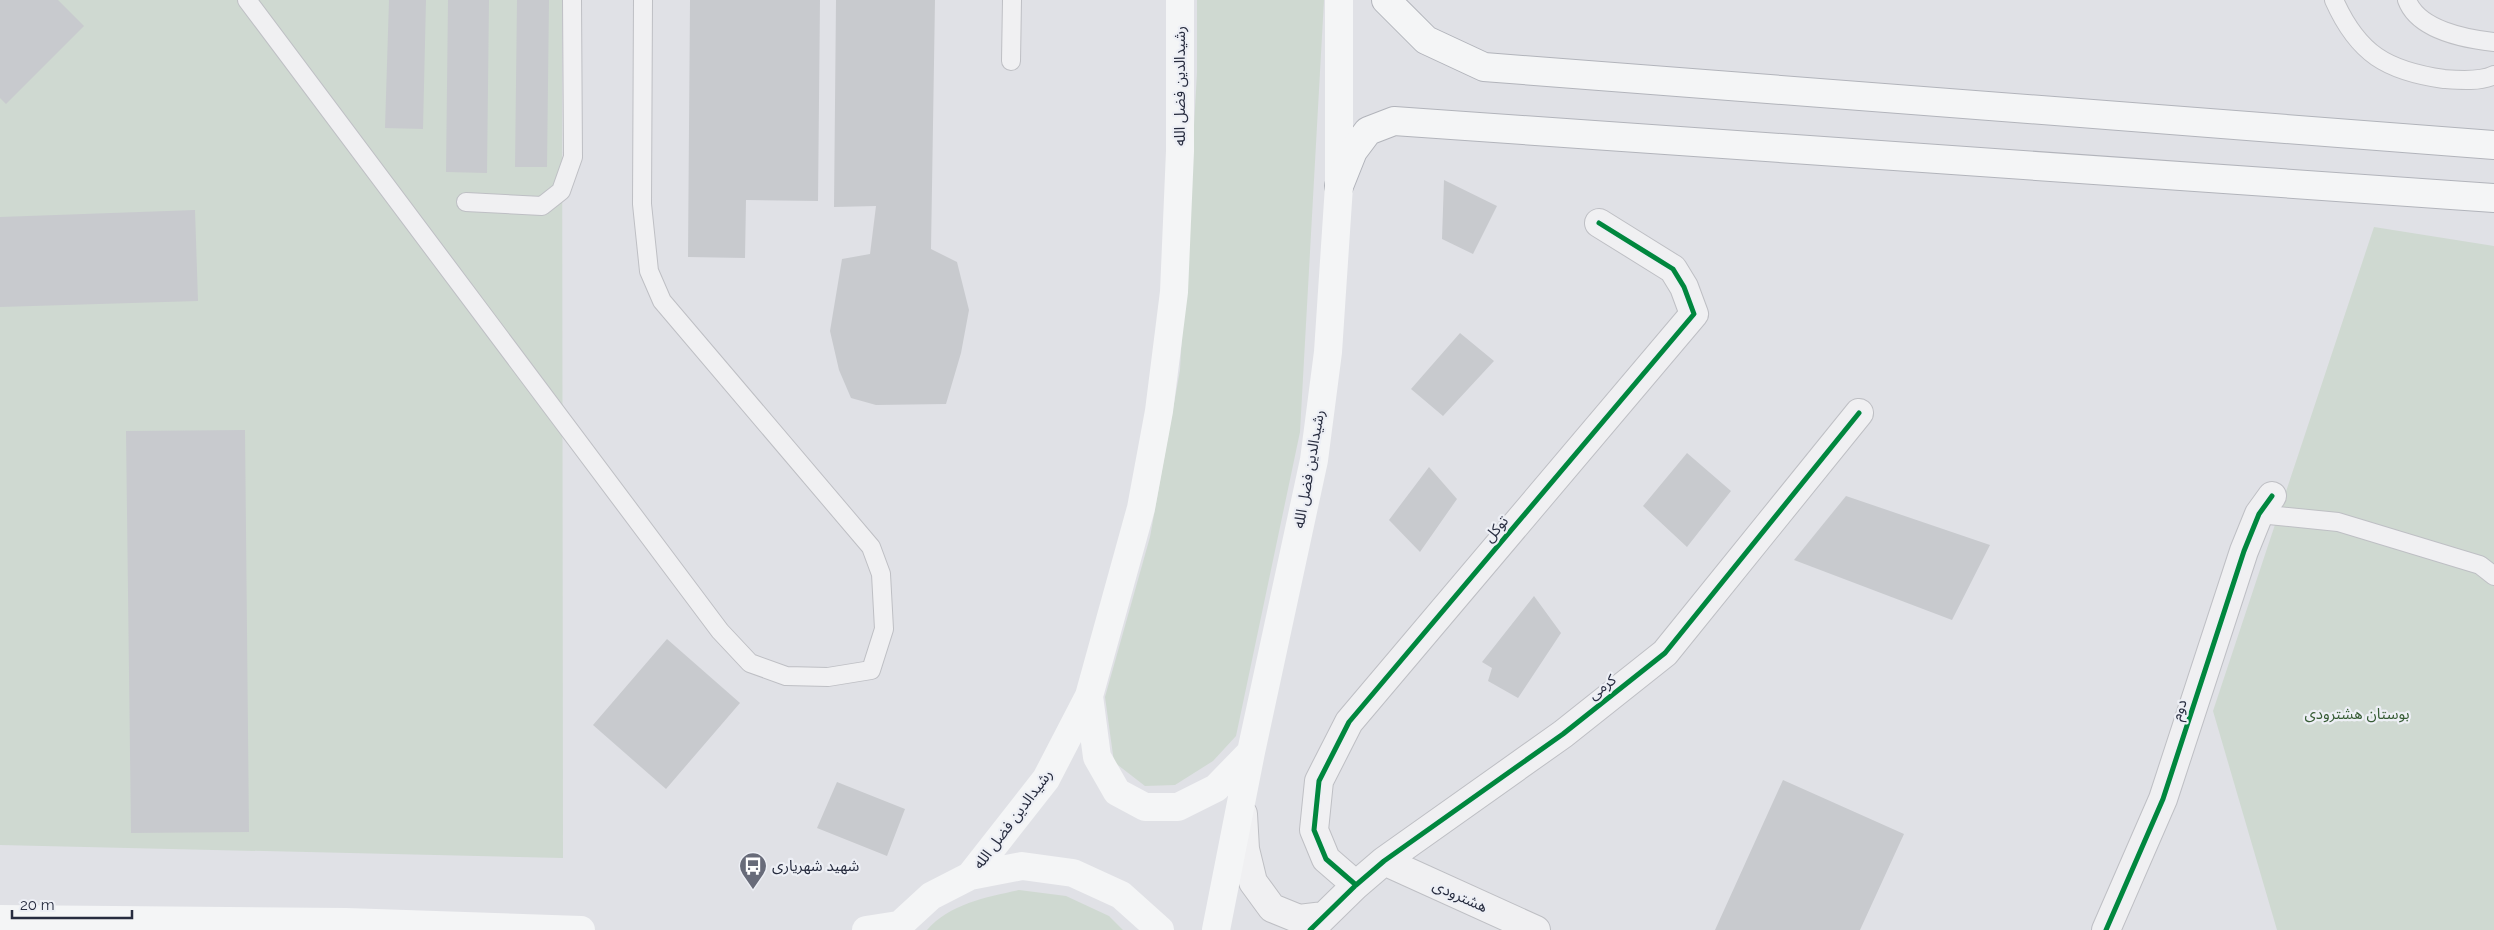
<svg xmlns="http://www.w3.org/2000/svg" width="2494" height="930" viewBox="0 0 2494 930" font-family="Raleway,'Noto Sans Arabic',sans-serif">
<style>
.green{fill:#cfd9d1}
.building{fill:#c8cace}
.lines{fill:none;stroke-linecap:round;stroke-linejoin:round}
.lane-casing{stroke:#bebfc4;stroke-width:20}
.street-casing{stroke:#bebfc4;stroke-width:30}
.highway-casing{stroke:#b2b4bb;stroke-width:30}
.lane{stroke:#f0f0f2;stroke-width:18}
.street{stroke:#f0f0f2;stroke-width:28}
.secondary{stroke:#f4f5f6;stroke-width:28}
.highway{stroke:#f4f5f6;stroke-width:28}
.cycleway-casing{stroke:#edeff5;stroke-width:8}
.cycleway{stroke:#00873e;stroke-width:5}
.labels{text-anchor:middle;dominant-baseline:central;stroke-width:4.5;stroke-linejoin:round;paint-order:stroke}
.street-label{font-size:15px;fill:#272c3f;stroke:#edeff5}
.park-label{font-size:15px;fill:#365b34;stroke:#edeff5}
.poi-label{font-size:15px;fill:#272c3f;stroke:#edeff5;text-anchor:start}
</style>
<rect width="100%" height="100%" fill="#e0e1e6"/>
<path class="green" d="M0 0H562L563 858 0 845Z
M1197 0H1324L1300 432 1236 736 1213 761 1175 785 1145 786 1114 762 1105 697 1150 537 1180 370 1197 73Z
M2374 227 2494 246V930H2277L2213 711Z
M1019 890 1066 896 1109 916 1123 930H927C949 904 987 897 1019 890Z"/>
<path class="building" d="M0 0H58L84 26 6 104 0 98Z
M389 0H426L423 129 385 128Z
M448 0H489L487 173 446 172Z
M517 0H549L547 167H515Z
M690 0H820L818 201 746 200 745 258 688 257Z
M836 0H935L931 249 957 262 969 310 961 353 946 404 876 405 851 398 839 370 830 331 842 259 870 254 876 206 834 207Z
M1444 180 1497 206 1473 254 1442 239Z
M195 210 198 301 0 307V217Z
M1460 333 1494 361 1443 416 1411 389Z
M245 430 249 832 131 833 126 431Z
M1687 453 1731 491 1687 547 1643 506Z
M1429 467 1457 499 1420 552 1389 520Z
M1846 496 1990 545 1952 620 1794 560Z
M1534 596 1561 633 1518 698 1488 681 1492 668 1482 662Z
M667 639 740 703 666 789 593 725Z
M1783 780 1904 834 1860 930H1715Z
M837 782 905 809 887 856 817 828Z"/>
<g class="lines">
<g class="lane-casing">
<path id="lane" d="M247 0 720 631 750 663 786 676 828 677 871 670 884 629 881 574 871 547 662 301 649 271 642 204 643 0
M2334 0C2358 54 2387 71 2444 79 2458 80 2481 82 2494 75
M2407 0C2418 30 2466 39 2494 42
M1011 61 1012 0
M466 202 542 206 561 191 573 157 572 0
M2259 514 2338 522 2480 565 2494 576"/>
</g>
<g class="street-casing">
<path id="street" d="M1243 814 1245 849 1253 882 1272 908 1299 919 1324 916
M1384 861 1536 930
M1356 885 1326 859 1314 830 1319 781 1349 722 1694 314 1684 287 1673 269 1599 223
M1310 930 1356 885 1384 861 1563 734 1665 653 1859 413
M2106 930 2163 799 2244 551 2259 514 2272 496"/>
</g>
<g class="highway-casing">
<path id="highway" d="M1386 0 1426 40 1484 67 2494 145
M1339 186 1353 151 1368 131 1394 121 2494 198"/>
</g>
<use href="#lane" class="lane"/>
<use href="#street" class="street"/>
<path class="secondary" d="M1089 696 1097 757 1117 792 1145 807H1178L1216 788 1251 752
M970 876 1046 779 1089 696 1141 508 1159 411 1174 292 1180 151V0
M0 919 346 922 581 930
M866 930 898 925
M894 930 931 896 970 876 1022 866 1073 873 1121 895 1160 930
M1216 930 1251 752 1314 460 1328 352 1339 186V0"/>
<use href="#highway" class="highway"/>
<g class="cycleway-casing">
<path id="cycleway" d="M1356 885 1326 859 1314 830 1319 781 1349 722 1694 314 1684 287 1673 269 1599 223
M1310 930 1356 885 1384 861 1563 734 1665 653 1859 413
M2106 930 2163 799 2244 551 2259 514 2272 496"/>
</g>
<use href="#cycleway" class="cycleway"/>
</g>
<defs>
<g id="bus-pin" transform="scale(1.4375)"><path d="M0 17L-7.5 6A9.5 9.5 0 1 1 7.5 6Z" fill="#686b79" stroke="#edeff5"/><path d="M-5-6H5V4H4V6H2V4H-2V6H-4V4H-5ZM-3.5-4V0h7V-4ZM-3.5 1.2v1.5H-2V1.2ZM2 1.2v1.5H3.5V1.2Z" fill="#fff"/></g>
</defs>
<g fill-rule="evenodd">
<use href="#bus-pin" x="753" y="866"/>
</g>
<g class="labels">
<g class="street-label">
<text transform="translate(1180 86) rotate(-90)">رشیدالدین فضل الله</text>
<text transform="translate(1309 469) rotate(-80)">رشیدالدین فضل الله</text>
<text transform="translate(1496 529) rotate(-50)">توکل</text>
<text transform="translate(1602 687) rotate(-38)">کرمی</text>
<text transform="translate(2179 710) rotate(-72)">دوم</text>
<text transform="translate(1013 819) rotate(-53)">رشیدالدین فضل الله</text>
<text transform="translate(1460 896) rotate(24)">هشترودی</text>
</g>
<g class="park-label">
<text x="2357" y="714">بوستان هشترودی</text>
</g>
<g class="poi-label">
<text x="772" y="866">شهید شهریاری</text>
</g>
</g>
<path d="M12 910v8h120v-8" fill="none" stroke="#272c3f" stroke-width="2.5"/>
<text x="20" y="910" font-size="15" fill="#272c3f" stroke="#edeff5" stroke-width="4" paint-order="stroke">20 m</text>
</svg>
